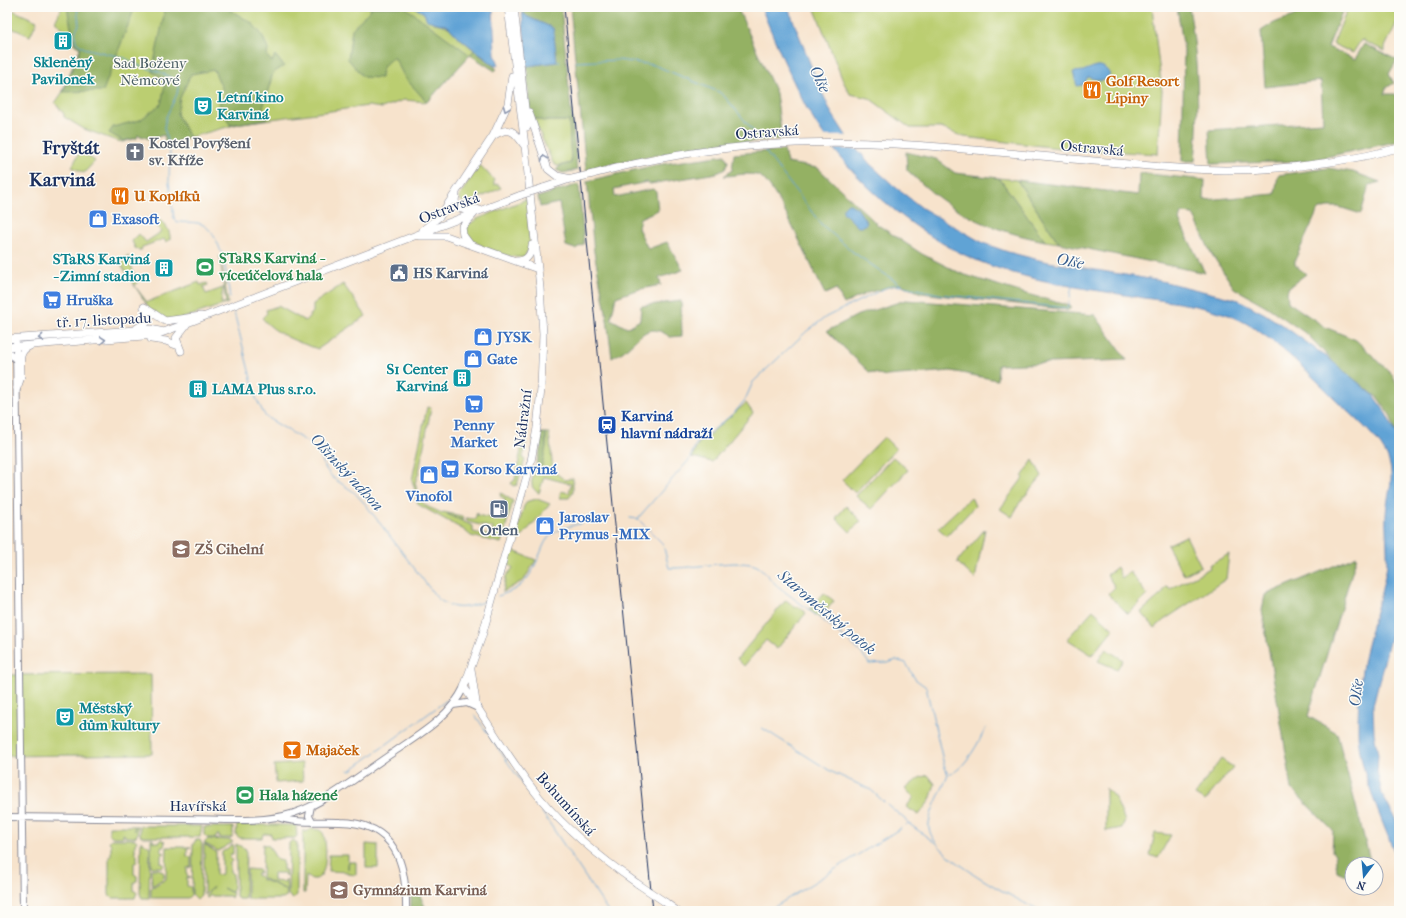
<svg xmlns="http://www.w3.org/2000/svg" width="1406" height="918" viewBox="0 0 1406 918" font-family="'IM FELL French Canon',serif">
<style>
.green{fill:#bbce71;stroke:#6b7e68}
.forest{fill:#94b163;stroke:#587060;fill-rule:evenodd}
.water{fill:#61a3d5;stroke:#3e699a}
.pier{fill:#f7e3cc}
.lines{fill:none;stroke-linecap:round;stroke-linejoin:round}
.stream{stroke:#61a3d5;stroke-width:1}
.secondary-casing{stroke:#898995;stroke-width:8}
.primary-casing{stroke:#898995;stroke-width:8}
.secondary{stroke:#fff;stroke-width:6}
.primary{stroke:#fff;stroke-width:7}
.rail{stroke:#1b2f5e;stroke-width:1}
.primary-bridge-casing{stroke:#898995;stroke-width:8;stroke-linecap:butt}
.primary-bridge{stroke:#fff;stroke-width:7}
.oneway{stroke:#8d97ae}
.labels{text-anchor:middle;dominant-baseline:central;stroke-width:3;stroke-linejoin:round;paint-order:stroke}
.culture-label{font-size:15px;font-weight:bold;fill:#0d838f;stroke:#fdfcf7;text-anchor:start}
.park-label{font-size:15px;fill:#4b5f64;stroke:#fdfcf7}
.food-label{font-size:15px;font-weight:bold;fill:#c56008;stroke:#fdfcf7;text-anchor:start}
.street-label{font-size:15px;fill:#1b2f5e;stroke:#fdfcf7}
.worship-label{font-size:15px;font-weight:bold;fill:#5b616d;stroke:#fdfcf7;text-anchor:start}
.shop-label{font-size:15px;font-weight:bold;fill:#366cbe;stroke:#fdfcf7;text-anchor:start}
.leisure-label{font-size:15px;font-weight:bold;fill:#27864d;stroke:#fdfcf7;text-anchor:start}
.service-label{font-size:15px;font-weight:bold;fill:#4e5e75;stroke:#fdfcf7;text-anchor:start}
.transit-label{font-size:15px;font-weight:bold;fill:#164399;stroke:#fdfcf7;text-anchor:start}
.education-label{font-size:15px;font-weight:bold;fill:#785e54;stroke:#fdfcf7;text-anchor:start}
.water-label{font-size:16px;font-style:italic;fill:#375d8e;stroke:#fdfcf7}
.district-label{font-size:19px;font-weight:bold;fill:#1b2f5e;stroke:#fdfcf7}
</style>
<rect width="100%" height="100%" fill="#fdfcf7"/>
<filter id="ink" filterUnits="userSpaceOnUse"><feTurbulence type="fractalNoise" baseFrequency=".025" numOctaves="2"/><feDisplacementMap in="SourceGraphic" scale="8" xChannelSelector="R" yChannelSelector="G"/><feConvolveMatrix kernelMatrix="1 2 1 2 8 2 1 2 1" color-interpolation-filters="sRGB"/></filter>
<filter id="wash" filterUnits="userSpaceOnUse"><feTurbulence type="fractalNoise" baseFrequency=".012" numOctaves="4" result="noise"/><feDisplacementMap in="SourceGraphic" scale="16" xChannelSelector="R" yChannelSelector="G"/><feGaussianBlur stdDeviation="0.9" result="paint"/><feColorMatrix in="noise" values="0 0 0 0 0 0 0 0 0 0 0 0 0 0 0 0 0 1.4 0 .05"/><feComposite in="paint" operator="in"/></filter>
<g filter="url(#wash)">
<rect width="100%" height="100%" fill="#f7e3cc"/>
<path class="green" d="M62 7H414L424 13 426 18 434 23 442 24 450 28 456 35 474 50 427 102 404 100 382 108 368 106 242 123 183 139 182 135H162L150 139 138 135 137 138 123 142 117 141 84 129 64 117V114L55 103 62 93 80 48 74 44 71 34 55 22Z
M814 7H1152L1162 91 1158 154 1067 149 964 137 941 128H910L869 98 850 94 843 81Z
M1348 7H1386L1399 13V18L1385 47V51L1361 40 1353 53 1333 44Z
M12 10 37 21 30 36 7 26V20Z
M533 118 543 121H569L571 163 557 166 553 163Z
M82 152 95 161 84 173 72 167 79 153Z
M478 166H481L494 180V185L498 184 501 188 464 205 459 197Z
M999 178 1017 180 1059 243 1045 241Z
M527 199 530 247 524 257C511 260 474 245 466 234L468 225 477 219Z
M156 219C164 221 171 231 170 239L166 242 164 239 142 247 141 251 135 248 132 241 139 234 146 242 161 232 154 221Z
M128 255 137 284 134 285 147 302 199 282 200 285 207 283 208 285 203 287 206 294 223 288 221 303H226L220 256 228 303 181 319 170 321 149 308 122 266 123 260Z
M343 284 366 316 318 349C298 342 276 335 262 318L267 313 266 310 278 306 305 321 313 312V304Z
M746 403 753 413 712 462 692 457 698 444Z
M427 407 431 408 419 472 415 483 419 497 423 503 428 507 442 513 443 512 462 516 463 520 447 514 473 526V532L491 536 493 528 468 522 466 518 475 519 477 512V515L495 519 496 516H501L505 499 500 496 501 493 513 501 501 543 471 536 464 530 419 505 415 499 417 497 412 480Z
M546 433H549L553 471 565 480 573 478V491L569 498H560L561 491 569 493 571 484 544 477 539 493C520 484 544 461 546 446 547 442 546 437 546 433Z
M884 437 896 449 855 493 842 480Z
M523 440 526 441 523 458 525 460 517 485 513 486 511 483 515 480Z
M893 457 908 470 871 509 856 496Z
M1033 460 1042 476 1020 502 1012 517 1000 509 1023 478 1022 477Z
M971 497 975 506 947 536 938 528Z
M537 499 550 504 512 548 524 506 528 501Z
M846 506 861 521 850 532 836 518Z
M985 529 975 579 957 562Z
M1186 536 1201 566 1184 575 1167 545Z
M511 550 536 560 524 580 503 592 506 576 513 568 507 563Z
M1229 554 1226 579 1164 620 1155 628 1141 612 1164 592 1163 590 1168 586 1170 589 1210 568 1209 565Z
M1117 567 1122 579 1130 572 1147 595 1128 614 1108 594 1115 587 1107 575Z
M824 593 834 601 820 618 809 610Z
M786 600 796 608 798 606 806 613 777 649 766 640 744 666 737 659Z
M1093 610 1113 629 1092 655 1067 639Z
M1106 649 1123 660 1117 669 1098 661Z
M151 674 152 754 7 756V675Z
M1221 759 1233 767 1205 801 1195 795Z
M302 763 303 781 276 783 274 765Z
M928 775 935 784 930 800 919 815 906 807 914 797 905 789 919 778Z
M1106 788 1115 798 1125 821 1122 828 1106 831Z
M237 825H296L297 836 295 838H272L271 834H263L262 838H240L236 835Z
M109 826H135L134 830 135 831V826H138L137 835 135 837H125V835L123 834V837H113L109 834Z
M140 826H202L200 837H143L140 835Z
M204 827H233V835L231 838H219V835H217L216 838H207L204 835Z
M311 829C316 829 320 829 323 833 327 841 330 892 306 876L305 893H303V830L306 832Z
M1155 833 1171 835 1158 858 1150 855Z
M111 839H135L137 841 135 844V853L137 854V862L134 863V874L137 876V881L134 882V891L137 892 135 898H113L109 895V856H111V844L109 842Z
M151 839H153V842H159L161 839 165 842 164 847H161V852L165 853 161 855V863L164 864 163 867H151Z
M208 839 230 840 233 842 218 851 204 843Z
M196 840H200L202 844 201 895 197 899 192 894 193 844Z
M293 840 297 843V895L293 899 288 895 289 843Z
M141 841 150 847 149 898H142L140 894Z
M204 844 216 852V875L222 874V852L233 844V854H230V859L233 860 230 863V872L233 874V891L230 892 223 888 233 893 231 898 230 896H208V898L205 897 213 887 204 895Z
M236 844 246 849 245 899H238L236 896Z
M263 844 269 846 277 860 283 861V870H286V876H285L284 873H273V881L284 882 286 879 287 890 262 878Z
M366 844 378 845V868H366Z
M167 847H191L187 848V856L191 857V867L187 868V876L191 877 187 878V886L191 887V895L188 898H151V888L166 879Z
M329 855H348V869L349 862H356V875L348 874V872L328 871Z
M151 869H159L164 873V878L152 886Z
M247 869 259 870 260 873H257V876H260L261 879C269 883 280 885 287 892L286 897 283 899H247Z"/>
<path class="forest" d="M67 7H135L103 91 63 92 81 48 74 43Z
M163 7H225L252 23 262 35 268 49 267 56 272 62 275 55 284 66 273 73 263 108 267 119 230 125 219 103 225 95 214 70 191 74 180 98 177 114 189 137 166 145 164 135 150 139 138 135 137 138 123 141 109 133 113 127 140 120 161 104 166 79 152 72 164 15Z
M370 7H405L470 55 474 50 497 69 495 71 470 55 427 102 405 78 394 57C385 63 381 67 381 78L363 77 348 59 352 29 371 9Z
M522 7H561L577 170 563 173 556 170 560 166 571 163 569 121H543L533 117 529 108 527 66 557 62 553 28 528 17 522 12Z
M570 7H737L776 93 782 139C715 144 651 155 586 170Z
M1177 7H1189C1198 57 1200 111 1195 161H1182L1184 50Z
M1299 7H1344L1328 47 1355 59 1364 44 1397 60 1389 74 1394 83 1386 88 1384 94H1395L1399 97V141L1307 161 1211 164 1209 130 1323 122 1321 81 1265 87 1261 31C1267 27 1273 23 1279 21 1288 17 1296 19 1299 7Z
M784 150 787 163 818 168 878 225 922 254 962 274 1023 293 1071 306 1069 310 921 293 900 284 867 293 844 304 836 289 825 294C813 271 778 189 761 177 752 171 734 176 724 176L732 170 734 154ZM857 208 867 223H854L846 215Z
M906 152 936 159 955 173 999 178 1045 241C1008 234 973 222 942 200 929 191 918 180 907 170Z
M725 155 728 162 725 169 717 173 650 184 647 182 614 189 615 197 653 189 656 192 658 210 640 218 638 228 648 249 667 242 683 270 659 278 661 285 636 290 616 297 611 319 627 328 640 320 641 306 681 301 682 336 670 337C649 321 641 336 625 350 622 353 616 355 612 358L606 312 594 252 587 181 656 165Z
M1328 168 1353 172 1380 182 1369 185 1361 214 1339 207H1328L1318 210 1295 260V265L1306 274 1289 287 1287 292 1288 302 1325 327 1356 340 1392 374 1399 390V441L1390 415 1378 398 1336 365 1308 335 1266 306 1234 288 1211 253 1193 214 1181 213 1179 220 1205 273 1059 243 1017 180 1138 195 1139 173 1205 180 1204 200 1275 194 1278 175Z
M579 184 584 244 575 249 566 246 559 203 540 207 538 197Z
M906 300 1095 315 1127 360 998 365 997 380 951 371 886 376 869 372 827 331 858 315Z
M541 433H546V447L541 470 538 471 535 470 541 446Z
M1357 556 1308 716 1337 733 1371 864H1352V878L1337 871 1335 854 1332 852 1333 831 1292 789 1262 610 1265 595Z
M417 889 427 911H411V897Z"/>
<path class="water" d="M414 7H493L495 54 499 65 495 66 456 35 448 26 427 20 424 13Z
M761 7H788L817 81 831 112 847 137 870 164 894 186 922 208 983 243 1008 252 1043 261 1161 281 1239 300 1265 314 1288 329 1328 358 1372 394 1384 410 1399 439V603L1373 705 1374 733 1378 754 1377 771 1382 794 1399 826V864C1385 827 1357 768 1358 729 1358 703 1360 674 1366 649 1372 623 1381 597 1386 571 1389 553 1385 533 1386 515 1387 492 1397 477 1386 454 1375 433 1348 412 1331 395 1305 369 1273 337 1240 320 1215 307 1173 302 1144 298 1076 287 1002 279 942 243 887 211 833 159 804 103 788 72 774 39 761 7Z
M522 12 528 17 553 28 557 62 527 66Z
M1096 66C1104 65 1106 69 1110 74L1107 79 1101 81 1088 77 1083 85 1077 86 1073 72 1083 71Z
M848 203 857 208 867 223 862 227H858L843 212V208Z"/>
<path class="pier" d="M823 136H849L860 149H833Z"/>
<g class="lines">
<path class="stream" d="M77 7 79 25 75 32 76 42 84 48 125 58 140 66 160 72 179 82 177 94 166 117 164 128 170 147 169 182 174 218 175 221C184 224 197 220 205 226 223 239 227 278 230 298
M557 62H560
M576 62 618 60 654 65 719 92 725 97 760 139
M765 151 821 224 853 252 902 286 939 294 1067 308 1069 302
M1070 298 1072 285
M234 312 256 398 263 412 266 417 309 443 318 452 326 469 333 478 354 492 366 505 437 598C455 612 466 608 486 601
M630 518 638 519 663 544 669 568C692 569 739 558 757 566 763 569 773 583 779 587 798 603 861 645 869 664L888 663 896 660 906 663 915 679 926 687 944 765 948 775C942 791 932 806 929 823 924 854 1015 897 1039 911
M638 518 689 460 696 444 735 412 745 400 753 382 807 331 826 317 877 292 892 285 901 286
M498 596C524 588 530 578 540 554 543 547 545 540 551 535 560 528 571 526 582 523
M475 715 539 807
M762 728 832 772 871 790 884 802
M348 770 350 771 447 700
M949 775C966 768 978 743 986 728
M887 804 908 822
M542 812 608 911
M906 825 908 823 934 842
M768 911 901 828"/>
</g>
</g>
<g filter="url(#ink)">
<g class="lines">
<g class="secondary-casing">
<path id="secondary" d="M16 343 23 911
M7 350 16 360
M453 705 467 703 478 708
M311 806 309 816 312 822
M7 817C66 818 126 818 185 819 220 819 260 824 294 813 326 803 365 771 394 752 420 734 450 717 464 687
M277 817C297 824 319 821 340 822 396 823 407 864 406 911"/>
</g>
<g class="primary-casing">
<path id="primary" d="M508 7 525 146 540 288 543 334 541 389 537 428 531 461 482 636 464 687C489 724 511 763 540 798 568 832 602 859 638 884
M514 7 527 127
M529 112 548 169 557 176 572 179
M493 136C509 126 514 130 524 145
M593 174C691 147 794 138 896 144 966 148 1037 156 1107 162 1147 166 1186 170 1225 170 1284 170 1342 163 1399 148
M543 188 570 179
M456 194 455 201C459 212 467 210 477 209
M423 230 440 216 493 136 508 104 512 76
M419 236H446L538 269
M469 243 463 235 462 227 474 214
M517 261C527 261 531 255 532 245
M144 307 165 321 201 316
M137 328 147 322 148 317 144 307
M7 339 150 329 164 332
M151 339 166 341 176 345
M7 347 156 335 521 195
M181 351 176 338 186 325
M17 388C18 384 21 380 21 375 21 364 17 351 30 346
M471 669 476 702
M665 902 677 911"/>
</g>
<use href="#secondary" class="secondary"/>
<use href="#primary" class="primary"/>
<path class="rail" d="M564 7 653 911"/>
<g class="primary-bridge-casing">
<path id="primary-bridge" d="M572 179 593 174
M521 195 543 188
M638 884 665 902"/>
</g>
<use href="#primary-bridge" class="primary-bridge"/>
</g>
<defs><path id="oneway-chevron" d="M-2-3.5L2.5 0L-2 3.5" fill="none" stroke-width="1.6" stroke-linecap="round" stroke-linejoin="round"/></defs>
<g class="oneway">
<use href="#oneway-chevron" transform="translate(506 109) rotate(112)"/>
<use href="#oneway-chevron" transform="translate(544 158) rotate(-110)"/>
<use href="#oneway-chevron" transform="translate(41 338) rotate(174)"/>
<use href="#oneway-chevron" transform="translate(103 340) rotate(-5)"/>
</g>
</g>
<defs>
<g id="building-square" transform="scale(1)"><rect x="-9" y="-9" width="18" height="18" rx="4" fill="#0f9aa8" stroke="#fdfcf7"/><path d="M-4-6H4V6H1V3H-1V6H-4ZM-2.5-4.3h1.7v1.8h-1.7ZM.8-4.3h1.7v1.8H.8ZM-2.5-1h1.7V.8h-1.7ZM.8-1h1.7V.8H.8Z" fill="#fff"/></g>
<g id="restaurant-square" transform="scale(1)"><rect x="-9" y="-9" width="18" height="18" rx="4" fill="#e8710a" stroke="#fdfcf7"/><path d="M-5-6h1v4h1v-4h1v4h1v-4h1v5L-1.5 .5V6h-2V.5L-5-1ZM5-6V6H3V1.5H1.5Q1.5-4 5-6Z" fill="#fff"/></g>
<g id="theatre-square" transform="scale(1)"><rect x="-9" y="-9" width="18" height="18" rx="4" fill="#0f9aa8" stroke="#fdfcf7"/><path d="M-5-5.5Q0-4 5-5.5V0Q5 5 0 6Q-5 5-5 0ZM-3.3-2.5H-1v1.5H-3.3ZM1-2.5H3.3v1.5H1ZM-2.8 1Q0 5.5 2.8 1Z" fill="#fff"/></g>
<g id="church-square" transform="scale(1)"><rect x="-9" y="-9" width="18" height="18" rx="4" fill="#6b7280" stroke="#fdfcf7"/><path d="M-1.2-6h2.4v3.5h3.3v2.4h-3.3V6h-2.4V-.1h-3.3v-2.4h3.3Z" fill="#fff"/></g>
<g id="shop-square" transform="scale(1)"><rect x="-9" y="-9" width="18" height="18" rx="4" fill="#3f7fe0" stroke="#fdfcf7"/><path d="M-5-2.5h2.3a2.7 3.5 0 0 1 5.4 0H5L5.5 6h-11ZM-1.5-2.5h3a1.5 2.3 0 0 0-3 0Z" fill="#fff"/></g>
<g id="stadium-square" transform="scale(1)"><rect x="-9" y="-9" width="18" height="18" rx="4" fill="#2e9e5b" stroke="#fdfcf7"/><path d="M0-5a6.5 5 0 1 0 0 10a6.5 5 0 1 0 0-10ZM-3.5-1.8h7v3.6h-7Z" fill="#fff"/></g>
<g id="civic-square" transform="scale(1)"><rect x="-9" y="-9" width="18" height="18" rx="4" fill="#5c6f8a" stroke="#fdfcf7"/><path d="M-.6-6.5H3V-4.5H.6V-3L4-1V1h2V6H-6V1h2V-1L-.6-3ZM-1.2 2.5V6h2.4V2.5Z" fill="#fff"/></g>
<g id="supermarket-square" transform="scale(1)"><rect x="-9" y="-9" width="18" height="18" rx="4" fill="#3f7fe0" stroke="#fdfcf7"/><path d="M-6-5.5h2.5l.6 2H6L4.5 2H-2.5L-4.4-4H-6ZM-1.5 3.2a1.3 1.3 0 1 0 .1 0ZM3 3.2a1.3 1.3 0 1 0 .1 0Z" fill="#fff"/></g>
<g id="station-square" transform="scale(1)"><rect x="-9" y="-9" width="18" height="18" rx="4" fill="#1a4fb4" stroke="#fdfcf7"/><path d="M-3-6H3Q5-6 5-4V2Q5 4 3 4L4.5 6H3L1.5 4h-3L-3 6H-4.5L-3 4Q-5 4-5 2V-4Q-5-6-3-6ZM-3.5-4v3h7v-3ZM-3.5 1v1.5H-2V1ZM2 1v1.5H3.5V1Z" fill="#fff"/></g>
<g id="fuel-square" transform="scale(1)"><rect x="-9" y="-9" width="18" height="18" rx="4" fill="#5c6f8a" stroke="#fdfcf7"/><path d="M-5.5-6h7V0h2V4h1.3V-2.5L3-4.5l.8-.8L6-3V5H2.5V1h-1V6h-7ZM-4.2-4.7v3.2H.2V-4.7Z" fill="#fff"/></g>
<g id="school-square" transform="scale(1)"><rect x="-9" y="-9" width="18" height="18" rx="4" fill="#8d6e63" stroke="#fdfcf7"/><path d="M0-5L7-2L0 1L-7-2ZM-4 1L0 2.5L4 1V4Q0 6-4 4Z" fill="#fff"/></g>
<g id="bar-square" transform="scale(1)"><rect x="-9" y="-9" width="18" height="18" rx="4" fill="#e8710a" stroke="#fdfcf7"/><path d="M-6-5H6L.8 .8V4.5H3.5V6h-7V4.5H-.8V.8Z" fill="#fff"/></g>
</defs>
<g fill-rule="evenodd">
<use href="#building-square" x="63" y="41"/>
<use href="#restaurant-square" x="1092" y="90"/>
<use href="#theatre-square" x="203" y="106"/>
<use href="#church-square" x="135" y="152"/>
<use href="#restaurant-square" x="120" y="196"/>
<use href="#shop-square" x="98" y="219"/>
<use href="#stadium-square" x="205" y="267"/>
<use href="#building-square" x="164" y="268"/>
<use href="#civic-square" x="399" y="273"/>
<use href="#supermarket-square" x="52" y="300"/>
<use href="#shop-square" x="483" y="337"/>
<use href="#shop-square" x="473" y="359"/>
<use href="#building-square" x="462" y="378"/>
<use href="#building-square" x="198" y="389"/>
<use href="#supermarket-square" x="474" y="404"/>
<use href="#station-square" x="607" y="425"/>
<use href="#supermarket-square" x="450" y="469"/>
<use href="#shop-square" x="429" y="475"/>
<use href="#fuel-square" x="499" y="509"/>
<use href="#shop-square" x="545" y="526"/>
<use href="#school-square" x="181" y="549"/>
<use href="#theatre-square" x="65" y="717"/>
<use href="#bar-square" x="292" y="750"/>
<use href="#stadium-square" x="245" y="795"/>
<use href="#school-square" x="339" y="890"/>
</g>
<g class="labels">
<g class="culture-label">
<text x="63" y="62" text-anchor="middle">Skleněný<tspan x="63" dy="17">Pavilonek</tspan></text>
<text x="217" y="97">Letní kino<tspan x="217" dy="17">Karviná</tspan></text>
<text x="150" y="259" text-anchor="end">STaRS Karviná<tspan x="150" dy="17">- Zimní stadion</tspan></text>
<text x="448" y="369" text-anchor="end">S1 Center<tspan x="448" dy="17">Karviná</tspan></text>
<text x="212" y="389">LAMA Plus s.r.o.</text>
<text x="79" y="708">Městský<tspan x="79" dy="17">dům kultury</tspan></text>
</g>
<g class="park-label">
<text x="150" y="63">Sad Boženy<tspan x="150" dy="17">Němcové</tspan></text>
</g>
<g class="food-label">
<text x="1106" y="81">Golf Resort<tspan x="1106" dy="17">Lipiny</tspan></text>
<text x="134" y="196">U Koplíků</text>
<text x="306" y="750">Majaček</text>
</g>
<g class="street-label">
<text transform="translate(767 132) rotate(-4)">Ostravská</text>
<text transform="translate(1092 148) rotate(5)">Ostravská</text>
<text transform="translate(449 208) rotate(-21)">Ostravská</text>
<text transform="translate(104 320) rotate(-3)">tř. 17. listopadu</text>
<text transform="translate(523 419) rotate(-83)">Nádražní</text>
<text transform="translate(566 804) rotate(48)">Bohumínská</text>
<text x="198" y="806">Havířská</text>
</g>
<g class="worship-label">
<text x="149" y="143">Kostel Povýšení<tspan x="149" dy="17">sv. Kříže</tspan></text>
</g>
<g class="shop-label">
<text x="112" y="219">Exasoft</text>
<text x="66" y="300">Hruška</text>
<text x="497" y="337">JYSK</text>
<text x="487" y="359">Gate</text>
<text x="474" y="425" text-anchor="middle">Penny<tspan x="474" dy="17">Market</tspan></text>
<text x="464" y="469">Korso Karviná</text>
<text x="429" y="496" text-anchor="middle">Vinofol</text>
<text x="559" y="517">Jaroslav<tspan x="559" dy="17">Prymus - MIX</tspan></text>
</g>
<g class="leisure-label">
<text x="219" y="258">STaRS Karviná -<tspan x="219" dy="17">víceúčelová hala</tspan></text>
<text x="259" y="795">Hala házené</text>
</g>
<g class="service-label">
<text x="413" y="273">HS Karviná</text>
<text x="499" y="530" text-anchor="middle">Orlen</text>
</g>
<g class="transit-label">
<text x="621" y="416">Karviná<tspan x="621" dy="17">hlavní nádraží</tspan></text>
</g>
<g class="education-label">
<text x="195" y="549">ZŠ Cihelní</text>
<text x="353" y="890">Gymnázium Karviná</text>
</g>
<g class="water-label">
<text transform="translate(820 79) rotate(64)">Olše</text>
<text transform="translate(1070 261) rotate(10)">Olše</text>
<text transform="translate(347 472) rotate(47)">Olšinský náhon</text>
<text transform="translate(827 612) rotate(40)">Staroměstský potok</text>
<text transform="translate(1356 693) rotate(-84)">Olše</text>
</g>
<g class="district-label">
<text x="71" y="148">Fryštát</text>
<text x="62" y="180">Karviná</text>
</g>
</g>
<rect width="1406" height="918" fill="none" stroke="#fdfcf7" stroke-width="24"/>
<g transform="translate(1364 876) rotate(196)"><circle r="19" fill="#fdfcf7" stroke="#a3aaba"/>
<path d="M0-3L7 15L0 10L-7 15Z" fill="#1f6fb2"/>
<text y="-6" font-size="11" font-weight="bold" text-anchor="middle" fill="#1b2f5e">N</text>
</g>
</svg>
